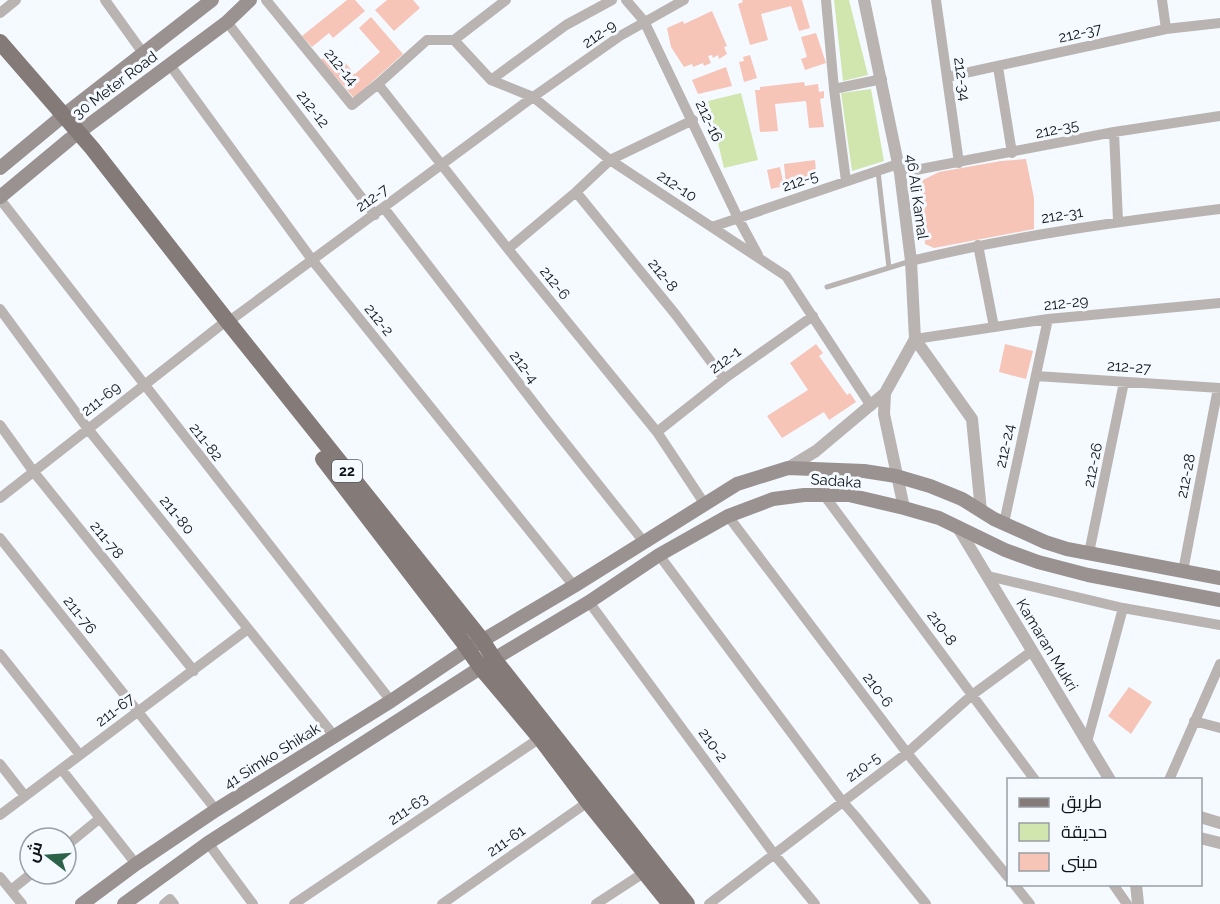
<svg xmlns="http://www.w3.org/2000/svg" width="1220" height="904" viewBox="0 0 1220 904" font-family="Raleway,Cairo,sans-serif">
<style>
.green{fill:#d1e6ae}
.building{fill:#f7c4b8}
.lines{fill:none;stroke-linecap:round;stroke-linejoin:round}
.service{stroke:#b9b4b2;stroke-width:5}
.minor{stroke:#b9b4b2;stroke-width:10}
.tertiary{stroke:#b9b4b2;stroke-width:12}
.secondary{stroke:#9a9290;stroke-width:14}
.primary{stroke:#847a77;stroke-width:16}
.labels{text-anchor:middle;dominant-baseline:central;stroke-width:6;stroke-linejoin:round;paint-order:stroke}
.shield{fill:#f4faff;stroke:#55595d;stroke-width:1.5}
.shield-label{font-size:14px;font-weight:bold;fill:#111417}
.street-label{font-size:15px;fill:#111417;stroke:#f4faff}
</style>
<rect width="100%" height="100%" fill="#f4faff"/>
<path class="green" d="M834 0H849L868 75 843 81Z
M871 89 884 161 852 171 841 93Z
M741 93 758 160 724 168 708 101Z"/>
<path class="building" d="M347 0H355L365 11 333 38 329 33 312 47 302 36Z
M387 0H413L420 8 394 31 375 10Z
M742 0H802L810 28 799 31 791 6 761 14 768 40 750 45 738 4 743 2Z
M712 11 727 46 724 47 727 54 719 59 718 55 713 58 712 55 708 56 711 63 704 66 703 63 693 67 692 64 684 67 671 47 667 28 683 21 684 24Z
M371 17 403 54 354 98 321 60 333 49 355 74 380 52 359 28Z
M816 33 826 63 805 70 801 59 807 57 801 37Z
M750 55 757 78 744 82 739 62 744 61 743 57Z
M726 67 732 86 698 94 692 80Z
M804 82 805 86 818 84 819 92 824 91V98L820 99 824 127 809 128 806 101 775 104 778 131 760 132 755 90H760V87Z
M1026 159 1034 198V229L934 248 925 244 921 181 939 172 1001 161Z
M815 160 817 182 786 185 784 164Z
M780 167 784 186 771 189 767 170Z
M816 344 823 353 819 356 847 395 850 393 856 402 829 420 824 412 782 438 767 416 808 390 790 363Z
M1005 344 1033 351 1026 379 999 372Z
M1129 687 1152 702 1131 734 1108 716Z"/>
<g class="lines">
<path class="service" d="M878 171 889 268
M827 287 911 261"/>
<path class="minor" d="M105 0 143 53
M266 0 352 105 378 84 427 40H454L491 80 533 97 610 160 786 276 871 406
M626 0 644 21 738 218 758 255
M826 0 834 89 846 181
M936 0 959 163
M1162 0 1166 29
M0 13 16 0
M227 22 375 215
M454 40 506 0
M170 65 313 261 574 586
M998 67 1012 153
M947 77 1166 29 1220 23
M491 80 566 25 612 0
M378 84 508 249 657 432 704 503
M834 89 882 79
M1114 132 1118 221
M900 173 1114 132 1220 116
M576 192 676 315 724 379
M0 199 391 701
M384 208 547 420 644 542
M712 227 898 164
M978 245 994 327
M508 249 576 192 610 160 693 120
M911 261C1013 236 1116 222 1220 209
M0 309 88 429 335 737
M228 322 533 97 620 36 684 0
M915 339 1048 319 1220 303
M1036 376 1220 388
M0 425 33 471 194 671
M657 432 724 379 813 316
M824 495 1035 780
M0 498 221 325
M728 516 907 753 1008 877
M1004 523 1048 319
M0 538 216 810
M1089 553 1124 382
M659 555 842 801 856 817 926 904
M1183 571 1218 388
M988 576 1123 608 1220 625
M589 602 774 854 815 904
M0 654 80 755
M1194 721 1220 728
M1087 742 1123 608
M0 764 25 796
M62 770 136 864
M1169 780 1220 664
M0 815 248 629
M208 843 253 904
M66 846 99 819
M0 877 22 904
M1014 884 1030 904
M1113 884 1127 904
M11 890 31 874
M164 904 170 899 174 904
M294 904 540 738
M442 904 588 802
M596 904 645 872
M709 904 907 753 972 695 1032 651"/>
<path class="tertiary" d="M864 0 900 173 911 261 915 339 885 393 884 414 904 508
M915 339 972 419 981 511
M788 468 816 451 885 393
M957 526 1110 780
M1200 817 1220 823
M1200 838 1220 843
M1136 884 1138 904"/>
<path class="secondary" d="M0 168 64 115 212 0
M0 197 70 139 227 22 250 0
M82 904 136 864 216 810 391 701 468 649 574 586 737 484 788 468 864 471 896 476 930 486 962 499 994 519 1045 542 1067 549 1220 578
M124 904 208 843 494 659 589 602 659 555 728 516 773 499 804 495H849L904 508 939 518 1005 550 1038 562 1088 575 1220 600"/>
<path class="primary" d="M0 42 92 148 228 322 482 640 494 659 687 904
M323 459 463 642 481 668 540 738 588 802 670 904"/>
</g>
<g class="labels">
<rect class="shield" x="332" y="460" width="30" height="22" rx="4.5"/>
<g class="shield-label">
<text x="347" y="471">22</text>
</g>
<g class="street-label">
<text transform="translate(1080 33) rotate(-13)">212-37</text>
<text transform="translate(599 34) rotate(-35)">212-9</text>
<text transform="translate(341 67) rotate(50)">212-14</text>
<text transform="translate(962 79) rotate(82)">212-34</text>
<text transform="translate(115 85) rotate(-37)">30 Meter Road</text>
<text transform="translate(313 109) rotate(52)">212-12</text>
<text transform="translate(709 121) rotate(65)">212-16</text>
<text transform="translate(1057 129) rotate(-12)">212-35</text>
<text transform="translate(800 181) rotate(-19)">212-5</text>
<text transform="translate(677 186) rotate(33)">212-10</text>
<text transform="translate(917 197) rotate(82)">46 Ali Kamal</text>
<text transform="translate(372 198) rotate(-36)">212-7</text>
<text transform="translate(1062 215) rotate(-9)">212-31</text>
<text transform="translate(663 275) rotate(51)">212-8</text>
<text transform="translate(555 283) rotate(51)">212-6</text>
<text transform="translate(1066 303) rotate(-6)">212-29</text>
<text transform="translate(379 320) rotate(51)">212-2</text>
<text transform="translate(725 360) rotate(-36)">212-1</text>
<text transform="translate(524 367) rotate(53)">212-4</text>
<text transform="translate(1129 367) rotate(4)">212-27</text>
<text transform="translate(101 399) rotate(-38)">211-69</text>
<text transform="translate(206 442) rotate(52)">211-82</text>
<text transform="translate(1005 446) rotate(-78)">212-24</text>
<text transform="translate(1093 465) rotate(-79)">212-26</text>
<text transform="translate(1186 476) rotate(-79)">212-28</text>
<text transform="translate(836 481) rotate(4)">Sadaka</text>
<text transform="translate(177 515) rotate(51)">211-80</text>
<text transform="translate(107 540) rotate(51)">211-78</text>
<text transform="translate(80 615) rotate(52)">211-76</text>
<text transform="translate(942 628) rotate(54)">210-8</text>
<text transform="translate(1047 645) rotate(59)">Kamaran Mukri</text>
<text transform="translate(878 690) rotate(53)">210-6</text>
<text transform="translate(115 710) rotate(-37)">211-67</text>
<text transform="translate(713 745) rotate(54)">210-2</text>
<text transform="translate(272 756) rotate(-32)">41 Simko Shikak</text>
<text transform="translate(863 767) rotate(-37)">210-5</text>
<text transform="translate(408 809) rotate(-34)">211-63</text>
<text transform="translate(506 841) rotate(-35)">211-61</text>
</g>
</g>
<rect x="1007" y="778" width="195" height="108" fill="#f4faff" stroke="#999ea2" stroke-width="1.5"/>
<rect x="1019" y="798" width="30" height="9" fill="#847a77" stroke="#999ea2" stroke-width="1.5"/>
<text x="1061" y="808" font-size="18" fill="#111417">طريق</text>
<rect x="1019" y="823" width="30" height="18" fill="#d1e6ae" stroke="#999ea2" stroke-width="1.5"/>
<text x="1061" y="838" font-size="18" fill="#111417">حديقة</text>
<rect x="1019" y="853" width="30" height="18" fill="#f7c4b8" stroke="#999ea2" stroke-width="1.5"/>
<text x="1061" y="868" font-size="18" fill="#111417">مبنى</text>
<g transform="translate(48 856) rotate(287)"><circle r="28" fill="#f4faff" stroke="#999ea2" stroke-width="1.5"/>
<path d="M0-4.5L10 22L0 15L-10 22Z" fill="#2c6249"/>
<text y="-9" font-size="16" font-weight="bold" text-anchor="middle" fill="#111417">ش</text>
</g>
</svg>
